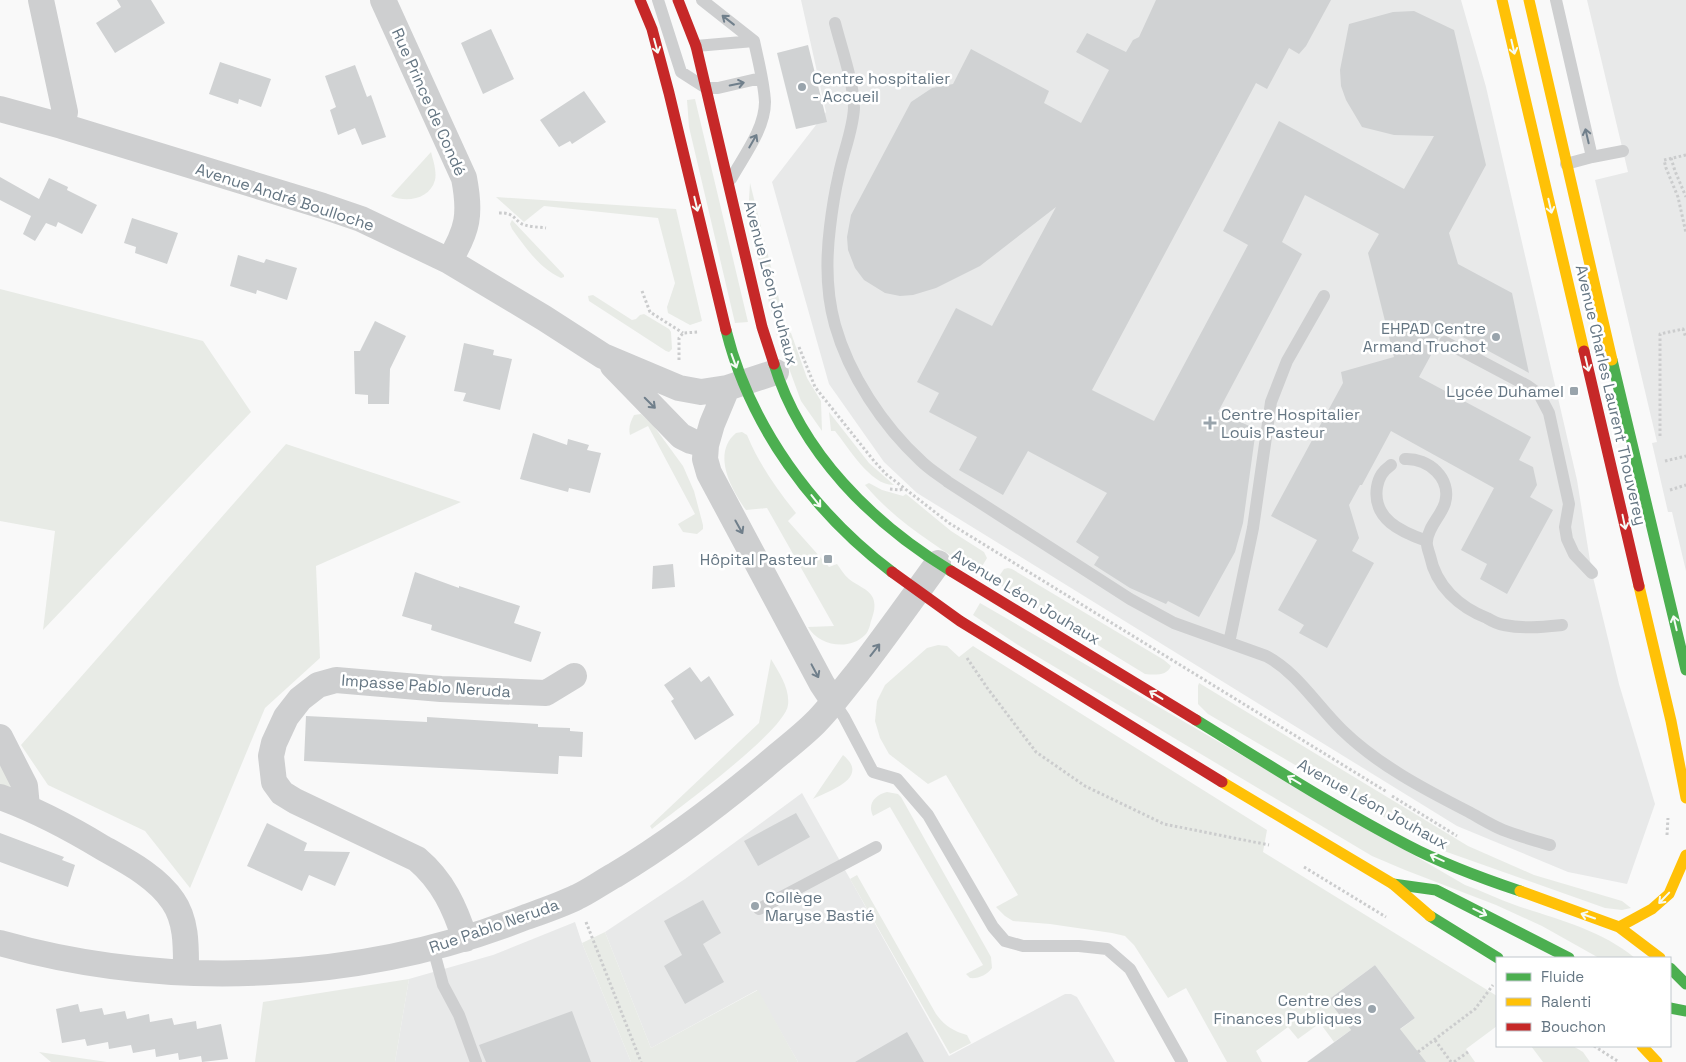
<svg xmlns="http://www.w3.org/2000/svg" width="1686" height="1062" viewBox="0 0 1686 1062" font-family="'Space Grotesk',sans-serif">
<style>
.built{fill:#e8e9e9}
.green{fill:#e8ebe6}
.building{fill:#d0d2d3}
.lines{fill:none;stroke-linecap:round;stroke-linejoin:round}
.path{stroke:#cbcccd;stroke-width:3;stroke-dasharray:2.5 2.5;stroke-linecap:butt}
.lane{stroke:#cecfd0;stroke-width:12}
.street{stroke:#cecfd0;stroke-width:26}
.fast{stroke:#4caf50;stroke-width:11}
.slow{stroke:#ffc107;stroke-width:11}
.jam{stroke:#c62828;stroke-width:11}
.oneway{stroke:#707f8b}
.oneway2{stroke:#f6fbf6}
.poi-dot{fill:#99a4ac;stroke:#fff;stroke-width:2}
.labels{text-anchor:middle;dominant-baseline:central;stroke-width:5;stroke-linejoin:round;paint-order:stroke}
.poi-label{font-size:16px;fill:#657683;stroke:#fff;text-anchor:end}
.street-label{font-size:16px;fill:#657683;stroke:#fff}
</style>
<rect width="100%" height="100%" fill="#f9f9f9"/>
<path class="built" d="M801 0H1461L1486 87 1577 480 1592 573 1619 684 1655 804 1627 884 1568 872 1457 826 917 493 884 462 829 384 772 182 826 112Z
M1587 0H1686V571L1672 512H1668L1652 443 1657 442 1595 180 1628 172Z
M802 793 949 1056 1065 994H1071L1077 997 1115 1062H798L757 990 651 1048 605 932 685 879Z
M575 922 582 943 631 1062H395L409 979 493 955Z"/>
<path class="green" d="M695 99 748 322 735 323 689 127 687 100Z
M431 152C433 160 437 171 435 180 430 199 407 203 391 196Z
M750 183 783 315 779 319H773L748 216Z
M496 197 676 209 702 321 690 325 668 313 667 307 675 283 658 218 544 206 524 222Z
M512 220 564 275V277L561 278C539 268 526 248 512 229L510 224Z
M0 289 203 341 251 412 43 630 55 531 0 521Z
M593 295 632 320 636 319 640 315 644 314 669 329 671 332 672 349 669 352 666 351 589 301 588 296Z
M786 331 791 333 807 378 821 401 822 431 801 401 776 333Z
M829 412 869 463 894 485C871 486 848 447 835 431H831Z
M641 414 653 425 683 466 694 491 703 525V529L697 534 683 532 678 524 695 514 648 426 630 435C628 427 631 421 634 415Z
M742 432 747 435C759 464 776 488 796 513L788 521 829 567 837 564C841 569 844 575 849 579 856 585 869 589 873 598 876 606 874 613 871 621 870 625 869 631 865 635 849 651 819 646 808 627L834 626 767 508 746 510C732 490 711 454 736 433Z
M286 444 461 502 316 566 320 658 265 708 190 888 145 831 48 785 21 745Z
M869 483 882 490 903 496 906 494 951 531 984 552 987 558 978 573C938 547 896 522 865 485Z
M1008 568 1012 569 1164 660 1171 666C1167 676 1155 675 1145 674L995 582 1004 569Z
M980 603 1465 885C1482 891 1498 899 1515 905 1558 920 1599 929 1635 958H1599L1542 926 1496 905 1405 870 1372 856 1018 645 973 615Z
M938 645 947 646 959 657 973 646 1267 830 1263 852 1497 996V1026L1466 1049 1475 1062H1421L1398 1031 1415 1018 1375 965 1328 1000 1351 1030 1334 1042 1320 1023 1298 1039 1288 1027 1256 1051 1262 1062H1227L1186 988 1168 998 1134 945 1125 936 1112 933 1050 924 1013 921 1005 916 996 907 1018 895 946 775 928 784 889 754 880 738 875 721 877 701 885 685 927 648Z
M771 659C779 673 790 688 788 705 785 731 676 810 652 829L650 826 759 723Z
M1199 683 1468 846 1534 875 1622 901 1631 908 1622 910 1605 908 1444 851 1401 827 1208 714 1198 704V686Z
M0 753 14 789 0 790Z
M843 755C871 778 829 791 813 799Z
M887 792 898 794 901 797 991 957 992 968C987 975 978 979 970 978L966 974 983 965 890 807 873 816C867 804 875 795 887 792Z
M857 875 936 1014C945 1026 953 1031 967 1035L971 1043 950 1054 850 879Z
M605 932 651 1048 758 990 798 1062H631L582 943Z
M409 979 395 1062H255L263 1002Z
M1531 1046H1573L1583 1052 1590 1062H1543Z
M39 1052 107 1062H51Z"/>
<path class="building" d="M117 0H151L165 23 115 53 96 23 121 7Z
M1156 0H1331L1306 46 1299 54 1289 48 1267 89 1256 83 1092 390 1154 421 1248 245 1223 231 1279 121 1404 189 1434 136 1394 135 1362 127 1346 100 1341 86 1340 70 1349 24 1393 12 1414 11 1454 30 1486 165 1449 233 1458 264 1512 293 1529 373 1446 328 1442 335 1438 338 1437 344 1419 377 1531 437 1519 460 1533 467 1537 485 1530 497 1553 510 1507 594 1480 579 1487 564 1461 550 1494 488 1391 431 1362 485H1360L1349 505 1359 538 1352 551 1374 563 1327 648 1299 633 1304 625 1278 610 1317 540 1271 516 1343 383 1341 372 1394 357 1368 253 1379 234 1305 195 1282 242 1302 254 1218 412 1256 429 1243 523 1235 552 1199 617 1168 601 1166 604 1130 588 1094 565 1099 557 1076 542 1107 493 1028 451 1003 495 959 470 977 437 929 412 939 393 917 382 956 308 992 326 1056 207 980 266 936 288 913 295 900 296 885 293 864 280 855 268 848 250 847 237 851 215 911 102 932 88 953 84 971 49 1049 91 1044 103 1081 123 1109 70 1076 52 1087 33 1126 52 1133 40 1139 37Z
M491 29 514 79 483 94 461 43Z
M808 45 827 122 796 129 777 53Z
M220 62 271 79 261 107 239 99 238 104 209 94Z
M355 65 367 97 371 95 386 137 362 145 355 128 338 135 330 110 336 107 325 76Z
M584 91 606 122 572 144 570 141 559 147 540 120Z
M0 177 39 199 49 178 68 187 67 190 97 205 82 234 58 222 56 227 46 223 35 241 23 234 31 216 0 200Z
M132 218 178 233 167 264 135 253 136 247 124 243Z
M238 255 264 263 266 259 297 268 287 300 257 290 256 294 230 286Z
M375 321 406 336 390 369 389 404H368V395L355 394 354 351H360Z
M464 343 494 350 493 355 512 359 500 410 463 401 466 393 454 391Z
M533 433 567 445 568 439 589 445 587 450 601 453 590 493 569 488 568 492 520 479Z
M673 564 675 587 652 589 653 566Z
M415 572 459 588V586L520 606 514 623 541 632 531 662 431 630 432 625 402 616Z
M690 667 701 682 709 676 734 715 695 740 671 701 674 699 664 685Z
M306 716 427 722V717L538 724V727L570 728V731L583 732 582 757 559 756 558 774 304 761Z
M796 813 810 837 758 866 744 841Z
M267 823 307 843 304 851 350 852 335 886 309 875 302 891 247 866Z
M0 833 64 857 62 860 75 865 68 887 0 862Z
M703 900 721 933 703 944 724 982 685 1004 664 966 682 955 664 921Z
M1375 965 1415 1018 1400 1029 1426 1062H1307L1351 1030 1328 1000Z
M78 1004 80 1012 102 1008 104 1015 125 1011 127 1019 149 1014 150 1022 172 1018 174 1025 196 1021 197 1029 221 1024 228 1059 202 1062 201 1056 179 1060 178 1053 156 1057 155 1049 133 1053 131 1045 109 1049 108 1042 87 1046 85 1039 62 1043 56 1009Z
M572 1011 591 1062H486L479 1045Z
M907 1032 924 1062H855Z"/>
<g class="lines">
<path class="path" d="M1686 155 1664 160 1666 168 1678 197 1686 233
M1671 158 1675 171 1686 197
M499 213C516 212 514 222 525 225 531 227 539 227 546 228
M642 291 650 312 683 333
M799 347 815 387 874 461 886 474 949 523 1387 792
M679 360V338L683 333 698 332
M1660 436V334L1683 329 1686 338
M1665 461 1686 456
M890 489 900 490 904 488
M1670 490 1686 485
M967 658 988 689 1036 752 1085 786 1164 824 1269 845
M1392 796 1457 836
M1667 835 1668 818
M1304 867 1386 917
M586 922 641 1062
M1435 1040 1451 1062
M1594 1046 1619 1062
M1418 1052 1475 1009 1493 985
M1454 1062 1468 1052"/>
<path class="lane" d="M658 0 681 72 706 88H718L761 78
M702 0 754 41C758 60 764 82 765 102 765 129 743 157 731 179
M1556 0 1592 157 1566 164
M835 23C841 47 854 83 854 108 853 130 843 153 839 174 835 191 832 210 830 227 826 259 826 293 835 325 849 375 883 426 921 461 929 469 939 475 948 482L1130 599 1174 623 1266 656C1298 673 1316 705 1342 730 1378 765 1424 789 1469 812 1480 818 1491 825 1503 830 1518 836 1534 840 1550 845
M696 46 754 41
M1592 157 1623 151
M1445 342 1528 386 1539 394 1549 413 1569 504 1565 527 1567 539 1574 554 1592 573
M1405 459C1428 458 1452 478 1445 503 1441 516 1428 527 1427 541 1426 545 1429 552 1430 556 1436 586 1459 607 1487 618 1492 621 1498 624 1504 625 1524 629 1542 627 1562 625
M1391 465C1383 471 1379 476 1377 487 1372 519 1401 532 1427 541
M1229 643 1253 528 1271 402 1287 361 1324 296
M834 702 844 717 873 772 897 779 928 815 993 927 1005 941 1023 946H1079L1107 949 1130 969 1182 1062
M759 909 876 847
M433 948 443 985 459 1015 476 1062"/>
<path class="street" d="M41 0 65 112 62 126
M383 0 464 178C471 214 468 230 449 261
M0 109 62 126 323 206 361 219 449 261 544 318 603 356 679 388 701 392 727 388 776 372
M613 366 681 436 691 441 706 445 705 459 709 473 822 684 834 702
M706 445 712 424 727 388
M0 737 25 786 27 807
M0 797C36 810 70 828 103 848 128 862 157 877 173 901 187 921 186 948 186 971
M465 939C455 908 443 881 417 859L295 801 282 793 274 782 271 756 274 743 286 717 300 699 318 685 336 680 441 689 546 693 574 676
M0 943C170 991 362 982 526 917 543 911 561 905 577 897 590 891 602 882 615 875 668 843 717 806 765 766 781 752 800 738 815 723 830 708 843 690 857 673 885 637 911 600 938 563"/>
<path class="fast" d="M726 330C750 427 813 512 892 572
M1612 360 1686 670
M774 364C801 453 873 524 951 571
M1196 720C1266 763 1334 807 1407 845 1443 864 1481 878 1520 891
M1393 884 1436 890 1569 958
M1430 916 1498 958
M1670 968 1686 984
M1670 1008 1686 1011"/>
<path class="slow" d="M1502 0 1584 351
M1529 0 1612 360
M1639 586 1671 721 1686 798
M1222 782 1393 884 1430 916
M1520 891 1619 927 1660 958
M1619 927 1652 909 1669 894 1686 855
M1642 1046 1657 1062"/>
<path class="jam" d="M640 0 652 29 669 93 726 330
M678 0 696 46 762 327 774 364
M1584 351 1639 586
M951 571 1196 720
M892 572 960 621 1222 782"/>
</g>
<defs><path id="oneway-shaft" d="M-6 0H5M1.5-3L5.5 0L1.5 3" fill="none" stroke-width="1.6" stroke-linecap="round" stroke-linejoin="round" transform="scale(1.25)"/></defs>
<g class="oneway">
<use href="#oneway-shaft" transform="translate(728 20) rotate(-142)"/>
<use href="#oneway-shaft" transform="translate(737 84) rotate(-12)"/>
<use href="#oneway-shaft" transform="translate(1587 136) rotate(-103)"/>
<use href="#oneway-shaft" transform="translate(753 141) rotate(-60)"/>
<use href="#oneway-shaft" transform="translate(650 403) rotate(45)"/>
<use href="#oneway-shaft" transform="translate(739 527) rotate(61)"/>
<use href="#oneway-shaft" transform="translate(875 650) rotate(-52)"/>
<use href="#oneway-shaft" transform="translate(815 671) rotate(62)"/>
</g>
<g class="oneway2">
<use href="#oneway-shaft" transform="translate(656 46) rotate(75)"/>
<use href="#oneway-shaft" transform="translate(1513 47) rotate(77)"/>
<use href="#oneway-shaft" transform="translate(696 204) rotate(77)"/>
<use href="#oneway-shaft" transform="translate(1550 206) rotate(77)"/>
<use href="#oneway-shaft" transform="translate(734 361) rotate(70)"/>
<use href="#oneway-shaft" transform="translate(1587 364) rotate(77)"/>
<use href="#oneway-shaft" transform="translate(816 501) rotate(52)"/>
<use href="#oneway-shaft" transform="translate(1624 522) rotate(78)"/>
<use href="#oneway-shaft" transform="translate(1675 623) rotate(-103)"/>
<use href="#oneway-shaft" transform="translate(1156 695) rotate(-149)"/>
<use href="#oneway-shaft" transform="translate(1294 780) rotate(-149)"/>
<use href="#oneway-shaft" transform="translate(1437 858) rotate(-155)"/>
<use href="#oneway-shaft" transform="translate(1664 898) rotate(134)"/>
<use href="#oneway-shaft" transform="translate(1480 912) rotate(26)"/>
<use href="#oneway-shaft" transform="translate(1588 916) rotate(-161)"/>
</g>
<g class="poi-dot">
<circle cx="802" cy="87" r="5"/>
<circle cx="1496" cy="337" r="5"/>
<rect x="1569" y="386" width="10" height="10" rx="2.5"/>
<path d="M1207.5 415.5h5v5h5v5h-5v5h-5v-5h-5v-5h5z"/>
<rect x="823" y="554" width="10" height="10" rx="2.5"/>
<circle cx="755" cy="906" r="5"/>
<circle cx="1372" cy="1009" r="5"/>
</g>
<g class="labels">
<g class="poi-label">
<text x="812" y="78" text-anchor="start">Centre hospitalier<tspan x="812" dy="18">- Accueil</tspan></text>
<text x="1486" y="328">EHPAD Centre<tspan x="1486" dy="18">Armand Truchot</tspan></text>
<text x="1564" y="391">Lycée Duhamel</text>
<text x="1221" y="414" text-anchor="start">Centre Hospitalier<tspan x="1221" dy="18">Louis Pasteur</tspan></text>
<text x="818" y="559">Hôpital Pasteur</text>
<text x="765" y="897" text-anchor="start">Collège<tspan x="765" dy="18">Maryse Bastié</tspan></text>
<text x="1362" y="1000">Centre des<tspan x="1362" dy="18">Finances Publiques</tspan></text>
</g>
<g class="street-label">
<text transform="translate(429 102) rotate(66)">Rue Prince de Condé</text>
<text transform="translate(285 197) rotate(18)">Avenue André Boulloche</text>
<text transform="translate(771 283) rotate(75)">Avenue Léon Jouhaux</text>
<text transform="translate(1611 395) rotate(77)">Avenue Charles Laurent Thouverey</text>
<text transform="translate(1026 597) rotate(31)">Avenue Léon Jouhaux</text>
<text transform="translate(426 686) rotate(4)">Impasse Pablo Neruda</text>
<text transform="translate(1373 804) rotate(29)">Avenue Léon Jouhaux</text>
<text transform="translate(494 926) rotate(-19)">Rue Pablo Neruda</text>
</g>
</g>
<rect x="1496" y="957" width="175" height="90" fill="#ffffff" stroke="#c1c8cd"/>
<rect x="1506" y="973" width="25" height="8" fill="#4caf50" stroke="#c1c8cd"/>
<text x="1541" y="982" font-size="15" fill="#657683">Fluide</text>
<rect x="1506" y="998" width="25" height="8" fill="#ffc107" stroke="#c1c8cd"/>
<text x="1541" y="1007" font-size="15" fill="#657683">Ralenti</text>
<rect x="1506" y="1023" width="25" height="8" fill="#c62828" stroke="#c1c8cd"/>
<text x="1541" y="1032" font-size="15" fill="#657683">Bouchon</text>
</svg>
